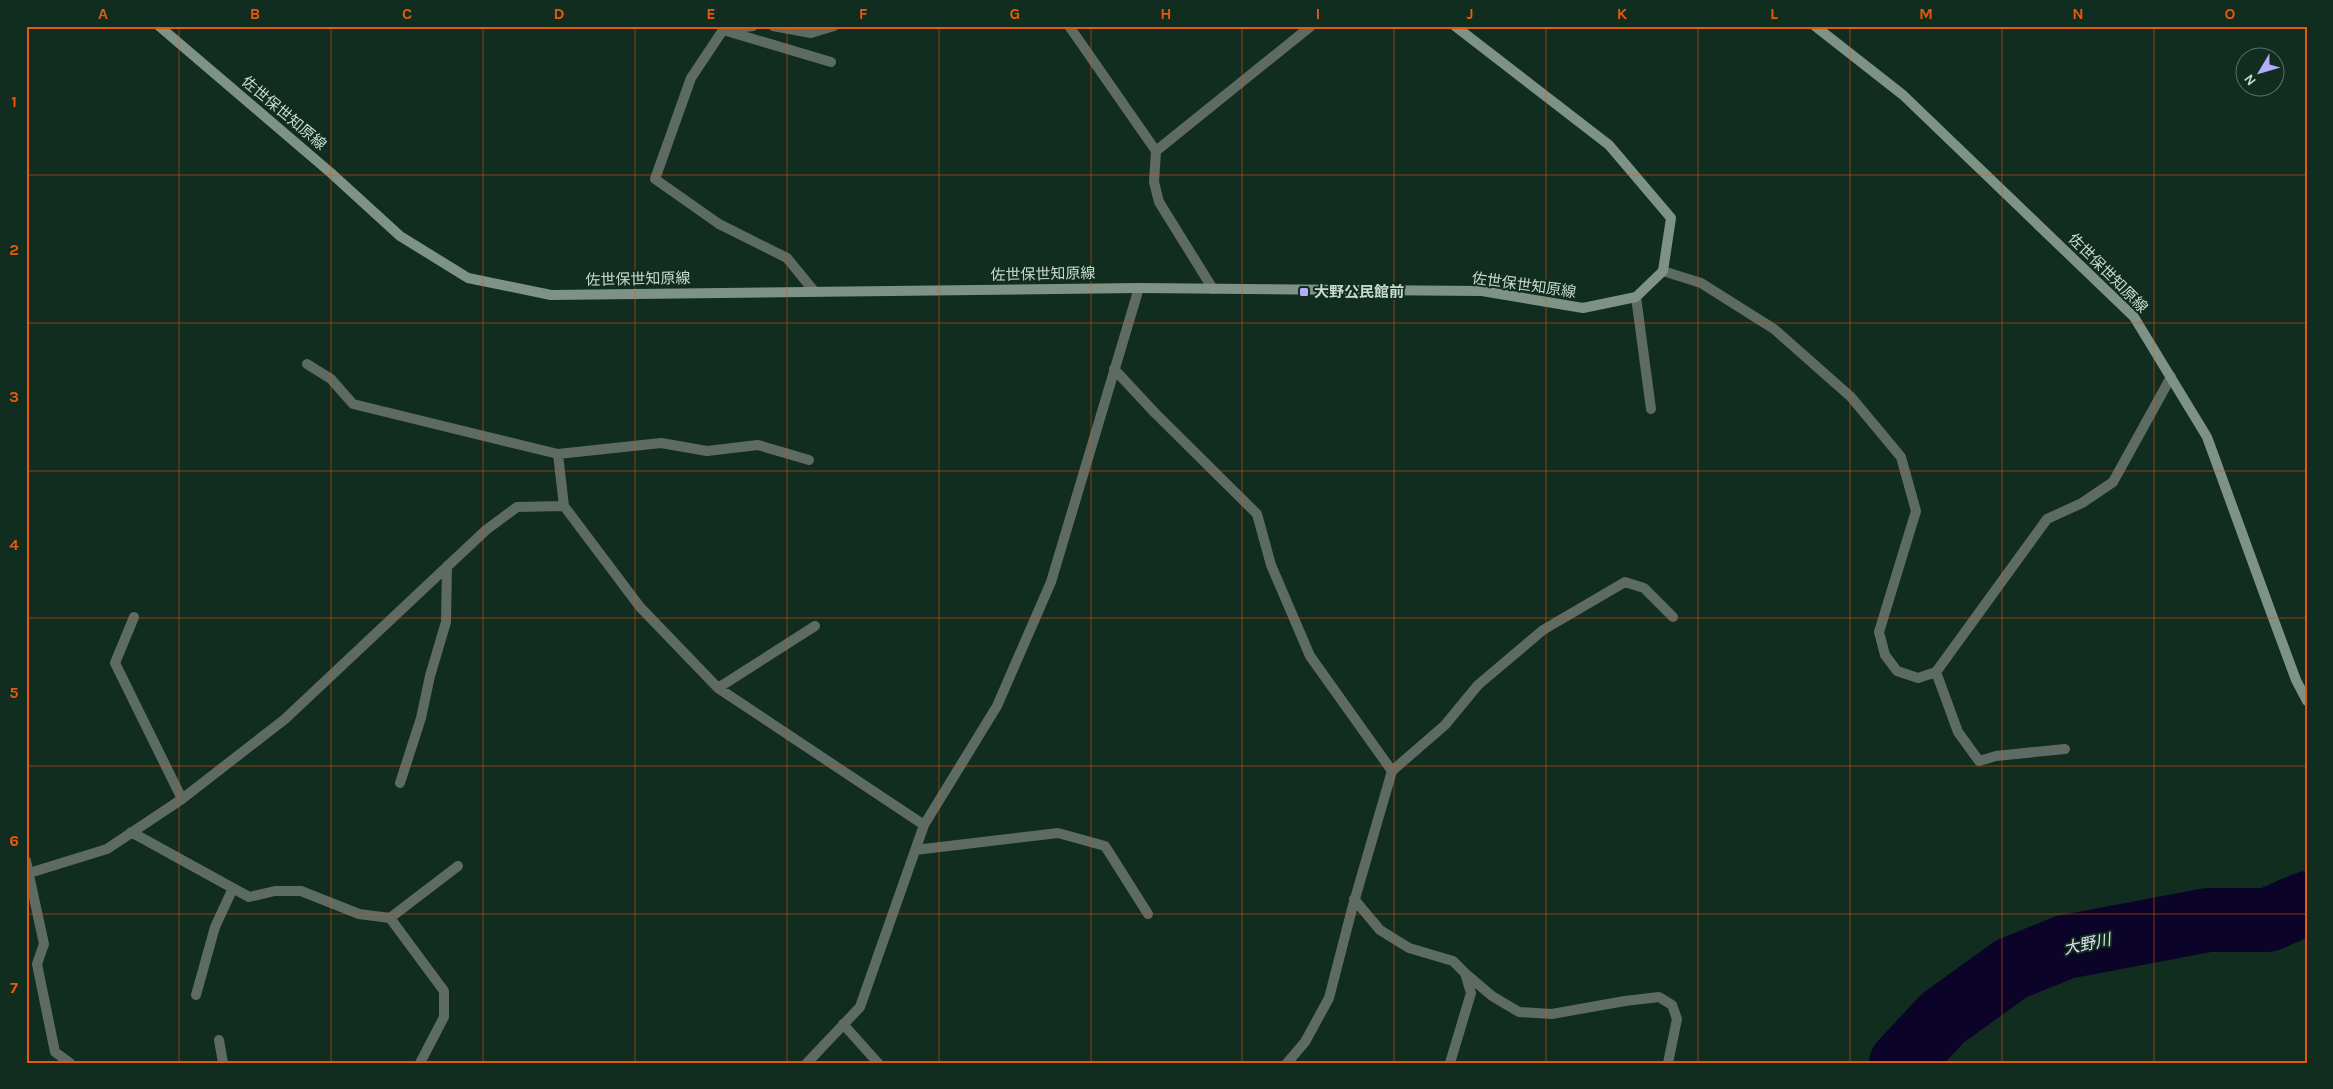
<svg xmlns="http://www.w3.org/2000/svg" width="2333" height="1089" viewBox="0 0 2333 1089" font-family="Karla,'Noto Sans JP',sans-serif">
<style>
.lines{fill:none;stroke-linecap:round;stroke-linejoin:round}
.river{stroke:#0c0329;stroke-width:64}
.street{stroke:#5e6b64;stroke-width:10}
.secondary{stroke:#7e9286;stroke-width:10}
.grid{fill:none;stroke:#e8590c;stroke-width:1;stroke-opacity:0.55}
.poi-dot{fill:#b3adf9;stroke:#112d1f;stroke-width:2}
.labels{text-anchor:middle;dominant-baseline:central;stroke-width:4;stroke-linejoin:round;paint-order:stroke}
.street-label{font-size:15px;fill:#c8d9cf;stroke:#112d1f}
.poi-label{font-size:15px;font-weight:bold;fill:#c8d9cf;stroke:#112d1f;text-anchor:start}
.water-label{font-size:16px;font-style:italic;fill:#e3e2f2;stroke:#112d1f}
.neatline{fill:none;stroke:#e8590c;stroke-width:2}
.grid-label{font-size:16px;text-anchor:middle;font-weight:bold;fill:#e8590c}
</style>
<rect width="100%" height="100%" fill="#112d1f"/>
<g class="lines">
<path class="river" d="M1901 1063 1943 1018 2011 969 2065 947 2208 920H2268L2307 903"/>
<path class="street" d="M773 26 811 33 834 26
M1069 26 1156 151 1154 182 1159 202 1213 289
M729 29 753 26
M723 30 691 78 655 179 719 224 787 258 814 291
M723 30 831 62
M1156 151 1311 26
M1663 271 1701 283 1774 329 1851 397 1901 457 1916 511 1879 632 1885 655 1897 671 1918 678 1936 672 2047 519 2082 503 2113 482 2171 377
M1636 297 1651 409
M307 364 331 379 353 404 558 454 564 506
M1114 369 1155 413 1257 514 1271 565 1310 656 1392 771
M558 454 661 443 707 451 758 445 809 460
M134 617 115 663 182 799
M1936 672 1958 732 1979 761 1996 756 2065 749
M718 688 815 626
M400 783 421 718 430 676 446 622 447 566
M131 832 249 897 275 891H301L359 914 390 918 458 866
M915 850 1058 833 1105 846 1148 914
M26 861 44 944 37 964 55 1052 70 1063
M26 874 107 849 182 799 285 719 486 530 517 507 564 506 640 607 718 688 924 825
M1354 899 1380 930 1409 948 1453 961 1465 973 1471 993 1450 1063
M390 918 444 991V1017L420 1063
M1465 973 1492 996 1519 1012 1552 1014 1625 1001 1659 997 1672 1005 1677 1019 1668 1063
M196 995 215 927 233 888
M843 1024 878 1063
M219 1040 223 1063
M807 1063 860 1007 924 825 997 706 1051 582 1139 288
M1287 1063 1305 1042 1329 998 1352 909 1392 771 1445 725 1478 685 1543 630 1625 582 1644 588 1673 617"/>
<path class="secondary" d="M159 26 331 173 400 236 468 278 551 295 1139 288 1482 291 1583 308 1636 297 1663 271 1671 218 1609 145 1455 26
M1815 26 1903 95 2134 317 2207 437 2269 607 2296 680 2307 701"/>
</g>
<path class="grid" d="M179 26V1063M331 26V1063M483 26V1063M635 26V1063M787 26V1063M939 26V1063M1091 26V1063M1242 26V1063M1394 26V1063M1546 26V1063M1698 26V1063M1850 26V1063M2002 26V1063M2154 26V1063M26 175H2307M26 323H2307M26 471H2307M26 618H2307M26 766H2307M26 914H2307"/>
<rect class="poi-dot" x="1299" y="287" width="10" height="10" rx="2.5"/>
<g class="labels">
<g class="street-label">
<text transform="translate(284 113) rotate(40)">佐世保世知原線</text>
<text transform="translate(2108 273) rotate(45)">佐世保世知原線</text>
<text transform="translate(1043 274) rotate(-1)">佐世保世知原線</text>
<text transform="translate(638 279) rotate(-1)">佐世保世知原線</text>
<text transform="translate(1524 285) rotate(8)">佐世保世知原線</text>
</g>
<g class="poi-label">
<text x="1314" y="292">大野公民館前</text>
</g>
<g class="water-label">
<text transform="translate(2087 944) rotate(-12)">大野川</text>
</g>
</g>
<rect width="2333" height="1089" fill="none" stroke="#112d1f" stroke-width="55"/>
<g transform="translate(2260 72) rotate(232)"><circle r="24" fill="#112d1f" stroke="#5a7265"/>
<path d="M0-4L9 19L0 12L-9 19Z" fill="#b3adf9"/>
<text y="-8" font-size="14" font-weight="bold" text-anchor="middle" fill="#c8d9cf">N</text>
</g>
<rect x="28" y="28" width="2278" height="1034" class="neatline"/>
<g class="grid-label">
<text x="103" y="19">A</text>
<text x="255" y="19">B</text>
<text x="407" y="19">C</text>
<text x="559" y="19">D</text>
<text x="711" y="19">E</text>
<text x="863" y="19">F</text>
<text x="1015" y="19">G</text>
<text x="1166" y="19">H</text>
<text x="1318" y="19">I</text>
<text x="1470" y="19">J</text>
<text x="1622" y="19">K</text>
<text x="1774" y="19">L</text>
<text x="1926" y="19">M</text>
<text x="2078" y="19">N</text>
<text x="2230" y="19">O</text>
<text x="14" y="107">1</text>
<text x="14" y="255">2</text>
<text x="14" y="402">3</text>
<text x="14" y="550">4</text>
<text x="14" y="698">5</text>
<text x="14" y="846">6</text>
<text x="14" y="993">7</text>
</g>
</svg>
